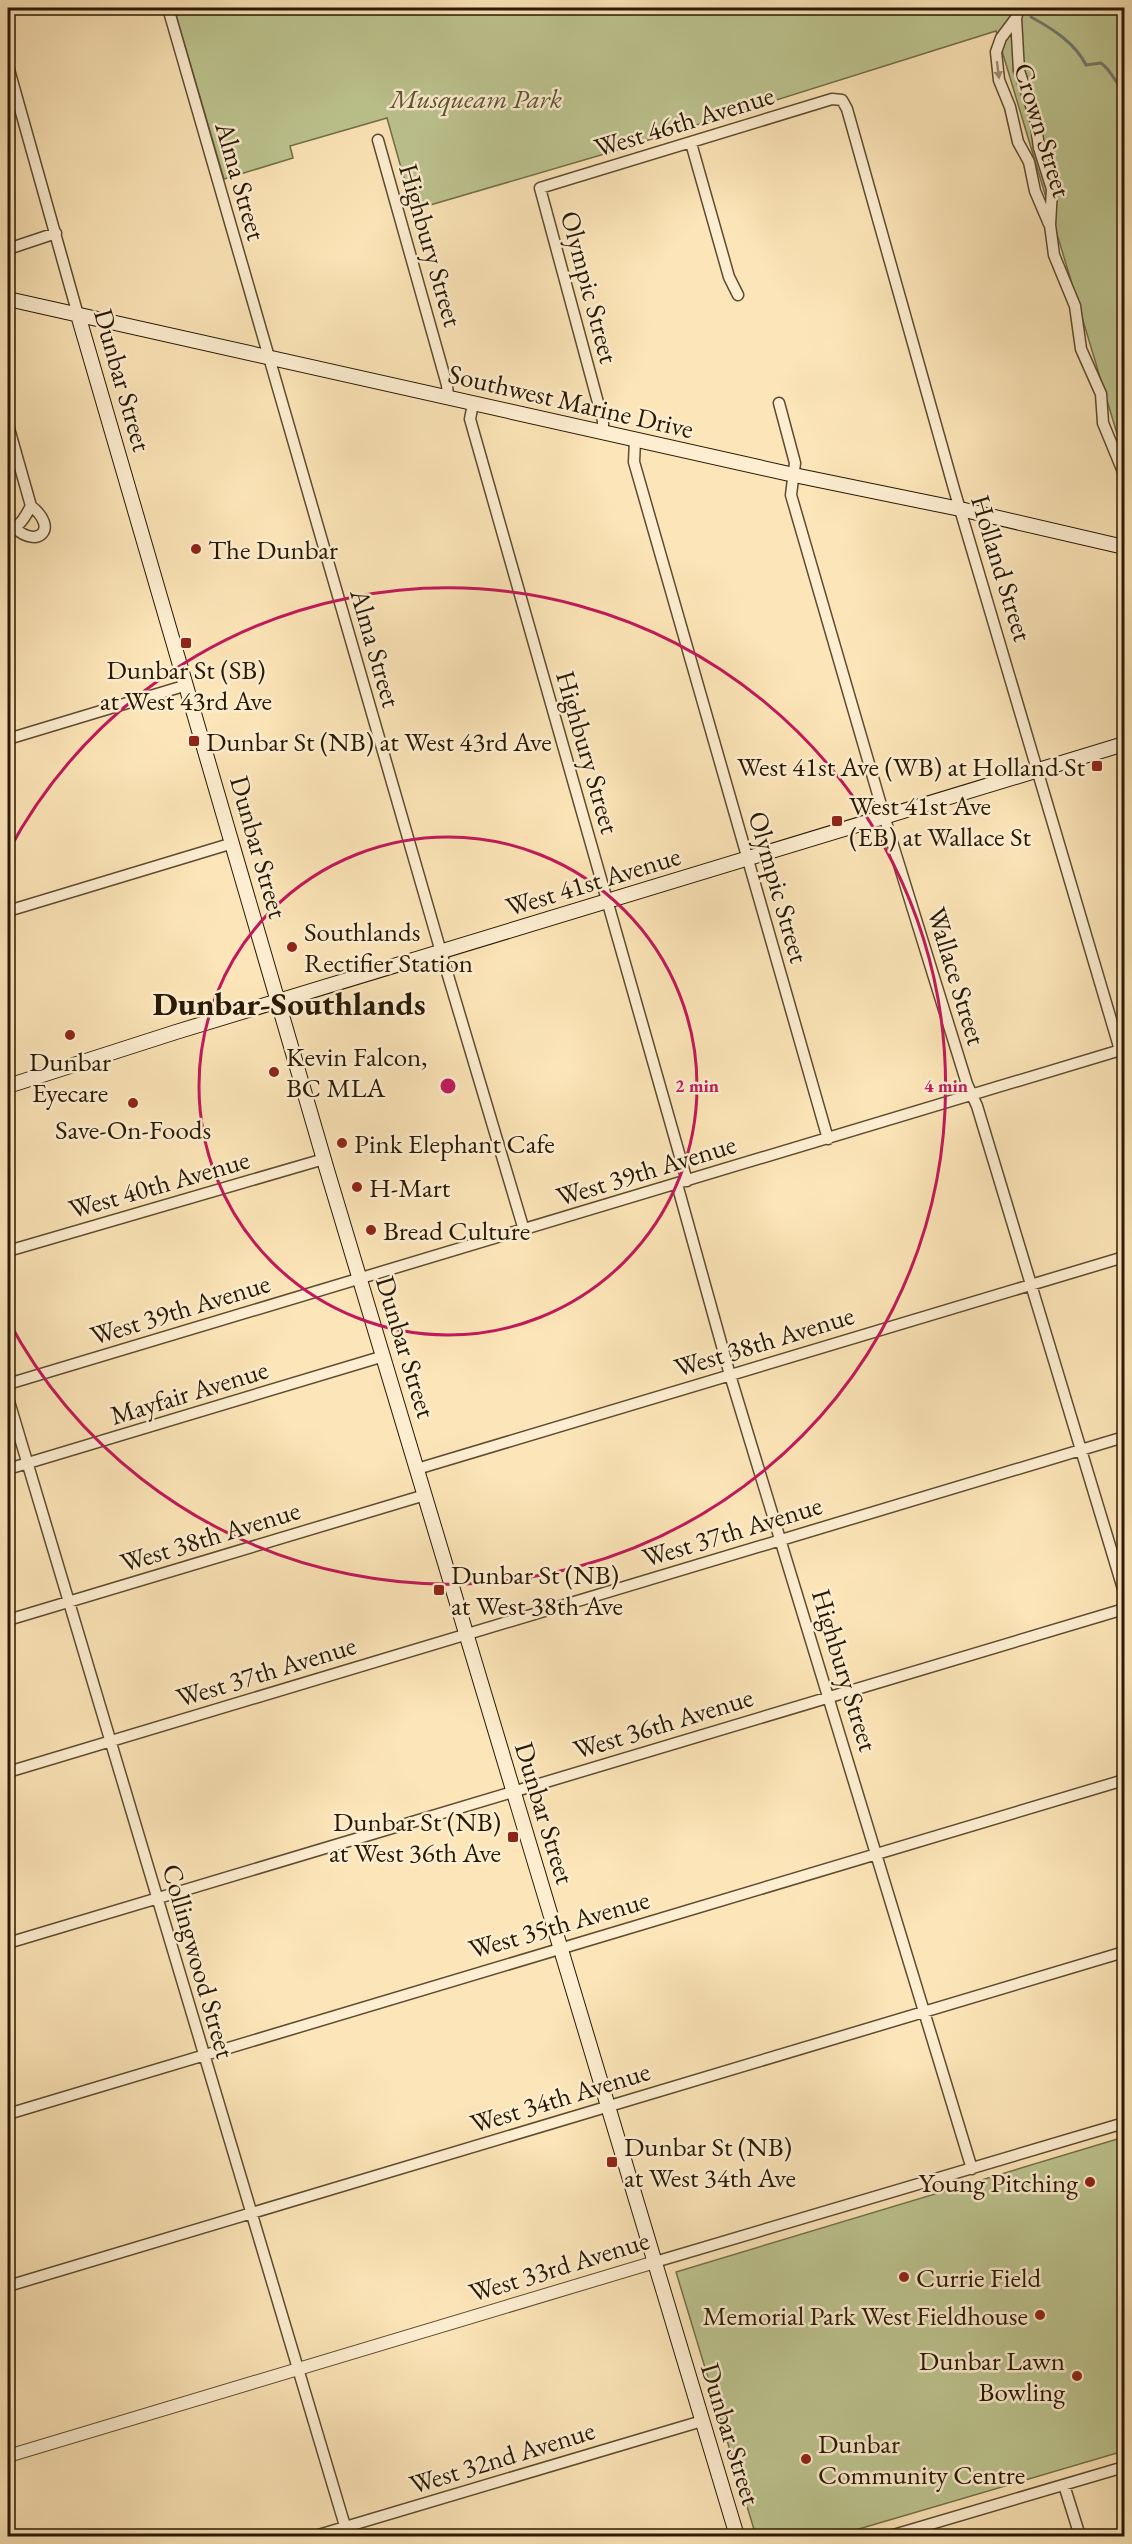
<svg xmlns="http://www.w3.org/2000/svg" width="1132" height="2544" viewBox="0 0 1132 2544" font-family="'EB Garamond',serif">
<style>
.green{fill:#bdc590;stroke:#726f4a;stroke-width:1.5}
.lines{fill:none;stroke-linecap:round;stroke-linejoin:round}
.stream{stroke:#727b71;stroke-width:3}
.minor-casing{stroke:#5d4c30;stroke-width:13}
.tertiary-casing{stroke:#5d4c30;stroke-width:14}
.secondary-casing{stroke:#281903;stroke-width:16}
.minor{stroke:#fdeed1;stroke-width:10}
.tertiary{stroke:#fdeed1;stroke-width:12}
.secondary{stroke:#fdeed1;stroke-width:14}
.oneway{fill:#9d8e74}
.ring{fill:none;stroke:#c2185b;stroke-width:3}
.poi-dot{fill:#8f2418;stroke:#fdeed1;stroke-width:2}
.labels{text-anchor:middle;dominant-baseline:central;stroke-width:5;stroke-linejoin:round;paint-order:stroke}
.park-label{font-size:27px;font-style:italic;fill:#5c5534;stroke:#fdeed1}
.street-label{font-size:27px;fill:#281903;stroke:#fdeed1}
.poi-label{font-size:27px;fill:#281903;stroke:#fdeed1;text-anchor:start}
.district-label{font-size:33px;font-weight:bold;fill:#281903;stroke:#fdeed1}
.centre{fill:#c2185b;stroke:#fdeed1;stroke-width:3}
.ring-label{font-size:18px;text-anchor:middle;font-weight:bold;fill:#c2185b;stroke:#fdeed1;stroke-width:5;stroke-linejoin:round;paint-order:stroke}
</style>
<rect width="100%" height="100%" fill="#fce5b8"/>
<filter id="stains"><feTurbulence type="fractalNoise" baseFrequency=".00333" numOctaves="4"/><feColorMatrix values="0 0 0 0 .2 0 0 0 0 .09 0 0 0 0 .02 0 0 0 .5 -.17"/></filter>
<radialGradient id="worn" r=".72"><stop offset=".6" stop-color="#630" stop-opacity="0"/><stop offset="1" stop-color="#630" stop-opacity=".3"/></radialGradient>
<path class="green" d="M174 8H1124V457L996 31 601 155 413 210 387 118 290 146 293 158 224 179Z
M1124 2137V2451L835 2536H756L676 2272Z"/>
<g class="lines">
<path class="stream" d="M1031 17C1053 29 1075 43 1086 65L1101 63C1111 70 1116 83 1124 93"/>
<g class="minor-casing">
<path id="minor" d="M168 8 441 952 524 1230
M1019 8 1016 18 1019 71 1035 117 1039 148 1052 189 1050 225 1054 255 1075 306 1081 349 1101 394 1103 423 1124 474
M1016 18 1001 38 996 52 999 80 1010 107 1018 142 1029 162 1035 191 1049 224
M8 66 78 315
M378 140 447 385 448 398
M691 143 729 277 738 295
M8 249 56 233
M779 403 795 463 791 495 888 829 967 1084 977 1106 1124 1592
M473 404 470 419 687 1181
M8 425 31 506C25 517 20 527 8 531
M603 432V421L540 188 832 99 842 100 847 109 954 489 1120 1050
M635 440 634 462 828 1139
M15 528C37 549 60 529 31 506
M8 739 187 685
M8 911 233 843
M677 1184 730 1375 972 2169
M8 1251 324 1159
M8 1384 1124 1049
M8 1398 348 2536
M8 1469 384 1356
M417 1469 1124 1257
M8 1620 425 1495
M8 1772 1124 1437
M8 1943 1124 1609
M8 2114 1124 1780
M655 2262 1124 2123
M8 2286 1124 1952
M1064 2485 1080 2536
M315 2536 702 2421
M890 2536 1124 2467"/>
</g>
<g class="tertiary-casing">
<path id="tertiary" d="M8 2456 655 2262"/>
</g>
<g class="secondary-casing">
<path id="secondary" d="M8 299 794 475 960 509 1124 547
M78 315 327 1170 737 2536
M8 1086 176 1032 1124 744"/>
</g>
<use href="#minor" class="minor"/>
<use href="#tertiary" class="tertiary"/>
<use href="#secondary" class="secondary"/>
</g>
<defs><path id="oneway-solid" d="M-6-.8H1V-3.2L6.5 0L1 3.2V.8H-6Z" transform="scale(1.5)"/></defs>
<use class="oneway" href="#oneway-solid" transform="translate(998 70) rotate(83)"/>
<g class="ring">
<circle cx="448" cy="1086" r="249"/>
<path d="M8 852A498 498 0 1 1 8 1320"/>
</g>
<g class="poi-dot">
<circle cx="196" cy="549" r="6"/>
<rect x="180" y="637" width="12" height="12" rx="3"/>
<rect x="188" y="735" width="12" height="12" rx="3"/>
<rect x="1091" y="760" width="12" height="12" rx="3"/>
<rect x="831" y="815" width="12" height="12" rx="3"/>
<circle cx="292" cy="947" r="6"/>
<circle cx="70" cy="1035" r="6"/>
<circle cx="274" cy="1072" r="6"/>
<circle cx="133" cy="1103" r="6"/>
<circle cx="342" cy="1143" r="6"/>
<circle cx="357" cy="1187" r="6"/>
<circle cx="371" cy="1230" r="6"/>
<rect x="433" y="1584" width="12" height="12" rx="3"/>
<rect x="507" y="1831" width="12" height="12" rx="3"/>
<rect x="606" y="2156" width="12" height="12" rx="3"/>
<circle cx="1090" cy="2182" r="6"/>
<circle cx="904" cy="2277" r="6"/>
<circle cx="1040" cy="2315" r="6"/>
<circle cx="1077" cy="2376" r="6"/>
<circle cx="806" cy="2459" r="6"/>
</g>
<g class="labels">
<g class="park-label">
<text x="476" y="98">Musqueam Park</text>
</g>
<g class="street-label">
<text transform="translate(684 121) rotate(-17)">West 46th Avenue</text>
<text transform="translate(1043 130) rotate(73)">Crown Street</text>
<text transform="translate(241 181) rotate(74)">Alma Street</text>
<text transform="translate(431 245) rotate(74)">Highbury Street</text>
<text transform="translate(590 287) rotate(75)">Olympic Street</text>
<text transform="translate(123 380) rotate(74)">Dunbar Street</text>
<text transform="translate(571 401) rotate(13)">Southwest Marine Drive</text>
<text transform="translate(1002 568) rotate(73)">Holland Street</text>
<text transform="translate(376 648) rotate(74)">Alma Street</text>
<text transform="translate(588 752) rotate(74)">Highbury Street</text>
<text transform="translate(259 847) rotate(74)">Dunbar Street</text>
<text transform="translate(593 881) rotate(-17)">West 41st Avenue</text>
<text transform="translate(779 887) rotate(74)">Olympic Street</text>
<text transform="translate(957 976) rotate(73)">Wallace Street</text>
<text transform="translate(646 1170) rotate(-17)">West 39th Avenue</text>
<text transform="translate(159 1184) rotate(-16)">West 40th Avenue</text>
<text transform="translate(180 1309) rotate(-17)">West 39th Avenue</text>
<text transform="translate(764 1341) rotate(-17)">West 38th Avenue</text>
<text transform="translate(406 1347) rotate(73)">Dunbar Street</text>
<text transform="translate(189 1392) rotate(-17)">Mayfair Avenue</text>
<text transform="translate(732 1531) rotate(-17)">West 37th Avenue</text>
<text transform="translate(210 1536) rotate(-17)">West 38th Avenue</text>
<text transform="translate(845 1670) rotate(73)">Highbury Street</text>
<text transform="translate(266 1671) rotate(-17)">West 37th Avenue</text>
<text transform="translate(663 1723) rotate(-17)">West 36th Avenue</text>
<text transform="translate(545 1813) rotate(73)">Dunbar Street</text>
<text transform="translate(559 1924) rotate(-16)">West 35th Avenue</text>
<text transform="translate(199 1961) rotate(74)">Collingwood Street</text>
<text transform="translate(560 2097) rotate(-17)">West 34th Avenue</text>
<text transform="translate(559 2266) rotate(-17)">West 33rd Avenue</text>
<text transform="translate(731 2434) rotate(73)">Dunbar Street</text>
<text transform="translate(502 2457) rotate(-17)">West 32nd Avenue</text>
</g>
<g class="poi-label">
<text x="208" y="549">The Dunbar</text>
<text x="186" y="669" text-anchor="middle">Dunbar St (SB)<tspan x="186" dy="31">at West 43rd Ave</tspan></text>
<text x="206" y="741">Dunbar St (NB) at West 43rd Ave</text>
<text x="1085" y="766" text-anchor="end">West 41st Ave (WB) at Holland St</text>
<text x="849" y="805">West 41st Ave<tspan x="849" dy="31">(EB) at Wallace St</tspan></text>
<text x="304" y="931">Southlands<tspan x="304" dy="31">Rectifier Station</tspan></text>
<text x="286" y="1056">Kevin Falcon,<tspan x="286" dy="31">BC MLA</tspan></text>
<text x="70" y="1061" text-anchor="middle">Dunbar<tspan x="70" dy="31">Eyecare</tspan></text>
<text x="133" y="1129" text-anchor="middle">Save-On-Foods</text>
<text x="354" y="1143">Pink Elephant Cafe</text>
<text x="369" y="1187">H-Mart</text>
<text x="383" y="1230">Bread Culture</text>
<text x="451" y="1574">Dunbar St (NB)<tspan x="451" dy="31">at West 38th Ave</tspan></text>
<text x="501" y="1821" text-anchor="end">Dunbar St (NB)<tspan x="501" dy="31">at West 36th Ave</tspan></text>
<text x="624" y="2146">Dunbar St (NB)<tspan x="624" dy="31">at West 34th Ave</tspan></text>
<text x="1078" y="2182" text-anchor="end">Young Pitching</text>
<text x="916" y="2277">Currie Field</text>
<text x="1028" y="2315" text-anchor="end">Memorial Park West Fieldhouse</text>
<text x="1065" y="2360" text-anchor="end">Dunbar Lawn<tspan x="1065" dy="31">Bowling</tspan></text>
<text x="818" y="2443">Dunbar<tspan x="818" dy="31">Community Centre</tspan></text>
</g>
<g class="district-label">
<text x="289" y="1003">Dunbar-Southlands</text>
</g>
</g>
<circle cx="448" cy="1086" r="9" class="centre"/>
<g class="ring-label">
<text x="697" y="1092">2 min</text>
<text x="946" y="1092">4 min</text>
</g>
<rect width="1132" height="2544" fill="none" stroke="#fce5b8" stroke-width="30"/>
<rect x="9" y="9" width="1114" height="2526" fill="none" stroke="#281903" stroke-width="3"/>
<rect x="15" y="15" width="1102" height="2514" fill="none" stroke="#281903" stroke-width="1.5"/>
<rect width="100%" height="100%" filter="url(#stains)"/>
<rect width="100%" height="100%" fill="url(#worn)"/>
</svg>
